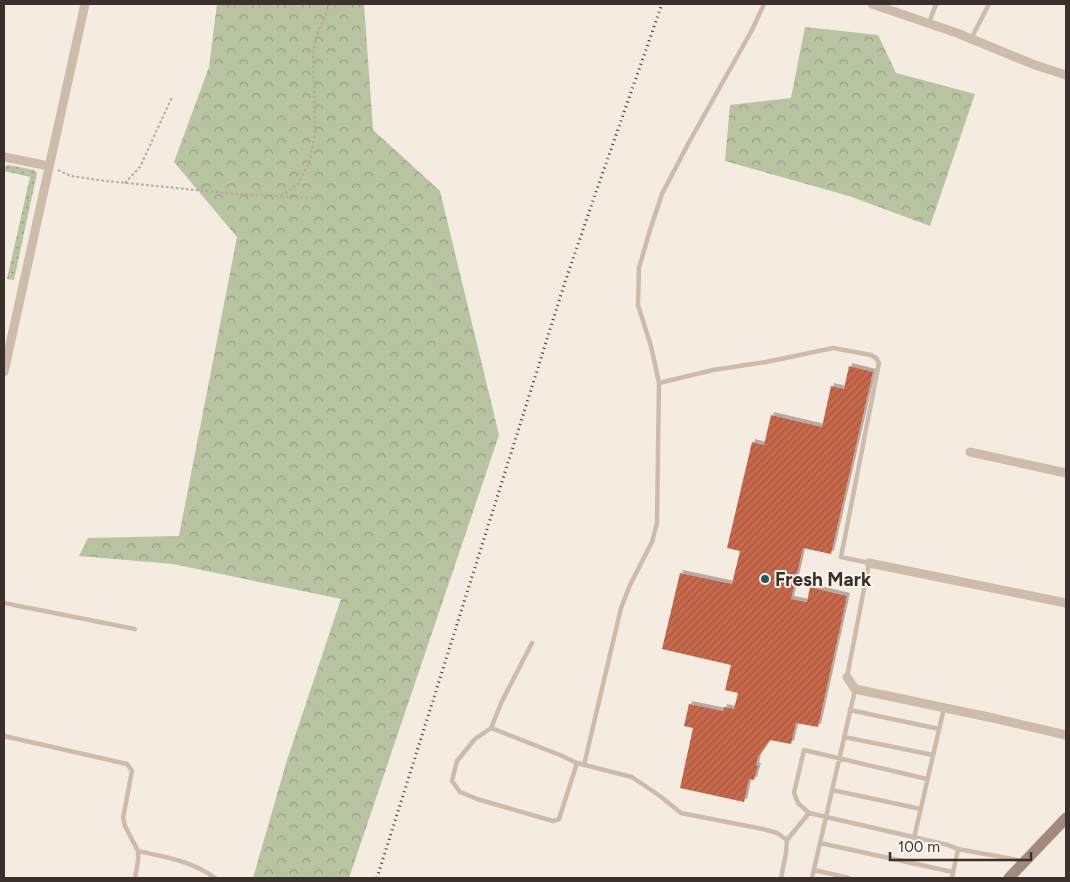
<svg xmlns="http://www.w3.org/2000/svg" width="1070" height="882" viewBox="0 0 1070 882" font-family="Figtree,sans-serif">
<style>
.grass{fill:url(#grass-dots)}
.forest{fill:url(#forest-crowns)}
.building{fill:url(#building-hatch);filter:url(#shadow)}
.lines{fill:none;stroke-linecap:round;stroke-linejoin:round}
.path{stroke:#b9a596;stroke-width:2;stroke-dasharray:2.5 2.5;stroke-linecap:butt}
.lane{stroke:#cdbbac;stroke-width:4.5}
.street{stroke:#cdbbac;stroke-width:9}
.secondary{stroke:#a18a7d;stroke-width:11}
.rail{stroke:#3b302b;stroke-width:3;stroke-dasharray:1 4;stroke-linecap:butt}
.poi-dot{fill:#1f5a5e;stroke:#fbf5ee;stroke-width:2}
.labels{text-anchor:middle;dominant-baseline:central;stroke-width:4;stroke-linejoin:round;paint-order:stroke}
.poi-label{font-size:19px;font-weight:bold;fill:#3b302b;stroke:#fbf5ee;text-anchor:start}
</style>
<defs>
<pattern id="grass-dots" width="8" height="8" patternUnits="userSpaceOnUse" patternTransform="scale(1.25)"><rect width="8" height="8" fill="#b8c4a0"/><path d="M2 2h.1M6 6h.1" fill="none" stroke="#97a083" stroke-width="1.8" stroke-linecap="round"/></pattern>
<pattern id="forest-crowns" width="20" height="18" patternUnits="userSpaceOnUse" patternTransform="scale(1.25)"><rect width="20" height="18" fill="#b8c4a0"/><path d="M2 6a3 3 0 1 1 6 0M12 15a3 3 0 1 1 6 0" fill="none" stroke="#97a083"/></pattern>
<pattern id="building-hatch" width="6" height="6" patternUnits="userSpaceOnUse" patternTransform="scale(1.25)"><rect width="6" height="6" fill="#c8694b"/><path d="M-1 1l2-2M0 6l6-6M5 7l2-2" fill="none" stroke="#a4573f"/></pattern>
<filter id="shadow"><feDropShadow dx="3" dy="-3" stdDeviation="0" flood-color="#0004"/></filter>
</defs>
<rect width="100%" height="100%" fill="#f4ebe1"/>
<path class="grass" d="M8 165 34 170 37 173 14 280 7 279 30 177 4 171V167Z"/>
<path class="forest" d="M217 4H364L373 130 440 191 499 435 349 878H253L287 760 341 599 173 564 79 556 88 538 179 536 237 237 174 162 209 67Z
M805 27 878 35 896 73 975 94 930 226 849 196 725 161 730 105 791 98Z"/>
<path class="building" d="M849 366 873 372 831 554 803 548 791 599 807 602 810 587 847 596 818 727 796 723 791 744 770 740 758 757 756 766H758L754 780 749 779 744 802 680 788 693 728 684 726 689 704 723 711 724 707 734 709 738 693 725 690 731 665 662 649 680 573 732 584 740 551 727 548 752 442 764 445 771 415 822 427 831 386 844 389Z"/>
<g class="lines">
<path class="path" d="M58 170 71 176 106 181 235 194 317 198
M125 183 140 167 172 97
M281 196 298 184 310 161 315 132 313 53 317 35 326 14 329 4"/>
<path class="lane" d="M929 23 936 4
M971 39 989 4
M659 383 713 370 766 362 833 348 871 355 876 358 879 363 841 557 869 563 847 677
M4 603 135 629
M850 710 939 729
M491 728 502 701 532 643
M4 736 127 764 132 771 123 818 125 826 138 851V861L135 878
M844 737 933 755
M577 763 559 819 553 821 477 799 460 792 452 781 457 761 475 739 491 728 560 755 577 763 632 777 660 796 681 813 763 829 777 833 787 840
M584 765 621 608 630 585 652 542 657 523 659 383 651 346 638 305 639 268 650 230 662 194 688 144 752 30 764 4
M927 779 804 750 794 793 798 803 809 813 948 845 958 849 952 878
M832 790 921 809
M914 838 944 708
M820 843 953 872
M958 849 1023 861
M138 851C165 857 193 861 215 878
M814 870 849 878
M781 878 786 853 787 840 809 813
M812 878 855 690"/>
<path class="street" d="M872 4 957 33 1035 65 1066 75
M4 157 49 166
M4 372 85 4
M970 452 1066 473
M869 563 1066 603
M847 677 855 689 993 718 1066 735"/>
<path class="secondary" d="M1009 878 1066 818"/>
<path class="rail" d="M377 878 565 282 596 192 662 4"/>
</g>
<circle class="poi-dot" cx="765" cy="579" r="5"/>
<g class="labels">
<g class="poi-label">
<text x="775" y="579">Fresh Mark</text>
</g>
</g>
<rect width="1070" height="882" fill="none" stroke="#3b302b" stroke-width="10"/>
<path d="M890 852v8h141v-8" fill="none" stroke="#3b302b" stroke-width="2.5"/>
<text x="898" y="852" font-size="15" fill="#3b302b" stroke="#fbf5ee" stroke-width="4" paint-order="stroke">100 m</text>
</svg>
